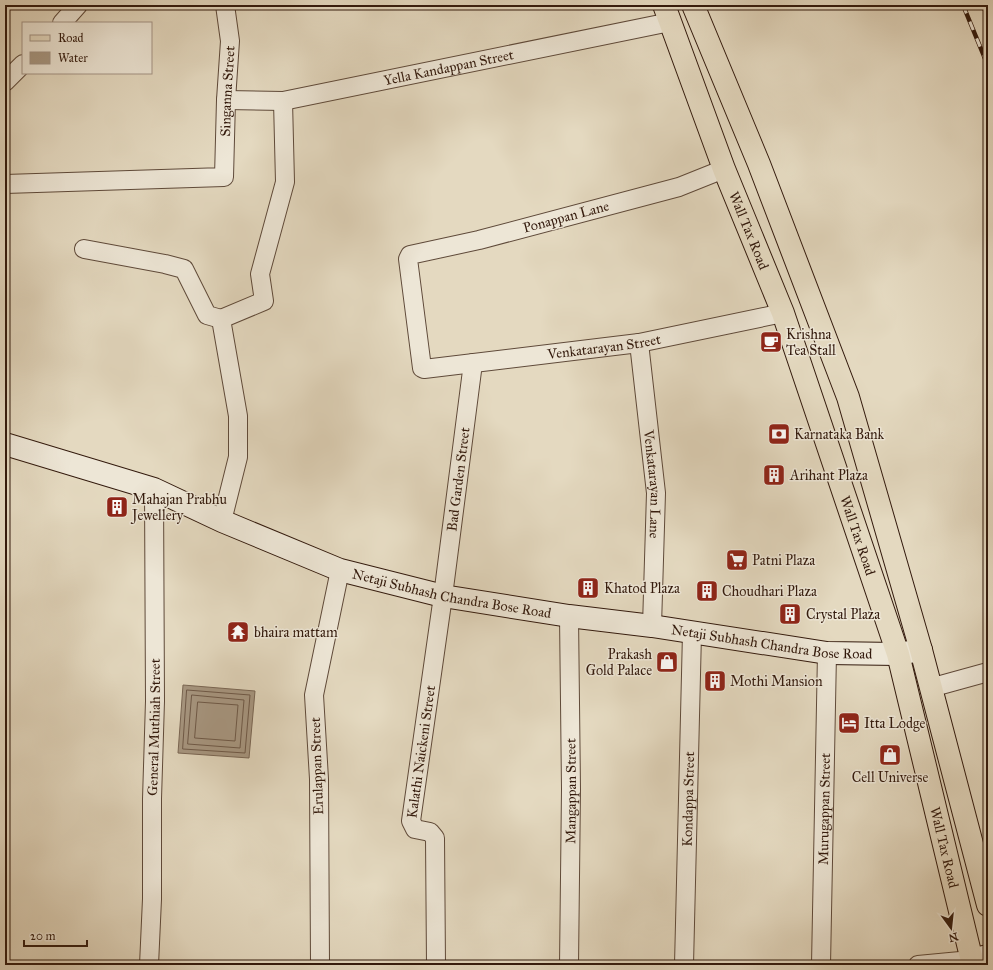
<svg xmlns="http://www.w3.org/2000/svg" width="993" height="970" viewBox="0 0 993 970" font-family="'IM FELL Great Primer',serif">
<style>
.water{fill:#a89883;stroke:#796654}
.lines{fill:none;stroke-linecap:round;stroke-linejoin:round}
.shore{stroke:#6e5948;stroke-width:1}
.street-casing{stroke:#5f4a3a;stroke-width:20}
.secondary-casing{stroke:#331a0d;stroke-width:24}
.primary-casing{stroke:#331a0d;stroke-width:24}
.street{stroke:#ede6d6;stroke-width:18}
.secondary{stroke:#ede6d6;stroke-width:22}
.primary{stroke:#e4d9c0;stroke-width:22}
.rail-casing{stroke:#331a0d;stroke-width:4.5}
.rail{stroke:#ede6d6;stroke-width:3;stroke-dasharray:9;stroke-linecap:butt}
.labels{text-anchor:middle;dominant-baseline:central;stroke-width:3;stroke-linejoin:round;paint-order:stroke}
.street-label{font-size:14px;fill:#331a0d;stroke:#ede6d6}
.poi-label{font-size:14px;fill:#331a0d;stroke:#ede6d6;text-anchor:start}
</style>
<rect width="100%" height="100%" fill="#e4d9c0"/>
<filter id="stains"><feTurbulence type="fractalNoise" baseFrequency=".005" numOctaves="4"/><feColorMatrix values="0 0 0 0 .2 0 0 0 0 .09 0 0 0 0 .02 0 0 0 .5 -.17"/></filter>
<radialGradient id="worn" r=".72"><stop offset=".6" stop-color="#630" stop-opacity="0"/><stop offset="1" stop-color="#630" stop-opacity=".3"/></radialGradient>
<path class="water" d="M183 685 255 691 249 758 178 753Z"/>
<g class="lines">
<path class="shore" d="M187 690 250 695 245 753 183 749Z
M192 695 244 700 240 748 188 744Z
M198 702 238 705 235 741 195 738Z"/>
<g class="street-casing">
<g id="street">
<path d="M62 23 78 5"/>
<path d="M5 82 23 64"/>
<path id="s1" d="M226 100 283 101 670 22"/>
<path id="s2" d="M724 169 679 187 479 240 410 255 408 259 422 368 424 369 639 343 783 313"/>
<path id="s3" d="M5 184 224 177 226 100 230 41 225 5"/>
<path d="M84 249 165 264 184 269 207 315 221 319"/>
<path id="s4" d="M639 343 656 493 652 626"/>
<path d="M222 521 238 457V416L221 319 264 301 260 274 285 182 283 101"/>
<path d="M930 688 988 672"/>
<path id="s5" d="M149 965 152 899V799L155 701 154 489"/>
<path d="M320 965 319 779 314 695 340 570"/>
<path id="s6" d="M436 965 435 838 430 832 415 829 411 821 443 596 473 363"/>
<path id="s7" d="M569 965 571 789 569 616"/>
<path id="s8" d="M684 965 692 633"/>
<path id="s9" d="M821 965 827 653"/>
<path d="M918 965 971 960"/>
</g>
</g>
<g class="secondary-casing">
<g id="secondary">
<path id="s10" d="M5 444 154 489 222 521 340 570 443 596 569 616 652 626 827 653 898 654 921 650"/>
<path d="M971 960 988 956"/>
</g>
</g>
<g class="primary-casing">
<g id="primary">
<path id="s11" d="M664 5 724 169 783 313 898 654 973 965"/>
<path d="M693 5 759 164 848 397 921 650 988 905"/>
</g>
</g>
<use href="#street" class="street"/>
<use href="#secondary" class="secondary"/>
<use href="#primary" class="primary"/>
<g class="rail-casing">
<path id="rail" d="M963 5 988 66
M983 5 988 18"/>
</g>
<use href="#rail" class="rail"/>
</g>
<defs>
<g id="cafe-square" transform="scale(1.15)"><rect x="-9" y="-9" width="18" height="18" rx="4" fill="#8f2418" stroke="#ede6d6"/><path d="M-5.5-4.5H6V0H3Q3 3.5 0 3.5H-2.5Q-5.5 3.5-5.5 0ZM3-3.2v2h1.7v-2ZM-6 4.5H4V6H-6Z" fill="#fff"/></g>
<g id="bank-square" transform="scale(1.15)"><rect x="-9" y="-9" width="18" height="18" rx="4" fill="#8f2418" stroke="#ede6d6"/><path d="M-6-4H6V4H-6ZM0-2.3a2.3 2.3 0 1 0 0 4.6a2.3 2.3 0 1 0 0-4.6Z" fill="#fff"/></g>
<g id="building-square" transform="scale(1.15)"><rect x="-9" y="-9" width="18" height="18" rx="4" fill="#8f2418" stroke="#ede6d6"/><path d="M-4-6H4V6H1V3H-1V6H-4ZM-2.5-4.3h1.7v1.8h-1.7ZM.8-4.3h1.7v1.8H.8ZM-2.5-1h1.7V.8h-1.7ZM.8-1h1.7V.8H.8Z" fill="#fff"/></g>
<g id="supermarket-square" transform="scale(1.15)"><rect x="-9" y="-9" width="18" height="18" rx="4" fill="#8f2418" stroke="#ede6d6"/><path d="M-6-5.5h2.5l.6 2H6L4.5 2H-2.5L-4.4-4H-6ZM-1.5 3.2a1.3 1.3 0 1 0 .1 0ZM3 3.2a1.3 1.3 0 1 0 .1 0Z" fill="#fff"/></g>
<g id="temple-square" transform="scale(1.15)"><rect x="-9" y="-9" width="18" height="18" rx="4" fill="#8f2418" stroke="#ede6d6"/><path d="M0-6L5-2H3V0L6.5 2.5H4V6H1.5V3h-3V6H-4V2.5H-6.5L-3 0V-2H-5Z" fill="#fff"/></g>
<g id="shop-square" transform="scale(1.15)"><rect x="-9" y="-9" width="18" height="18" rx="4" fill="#8f2418" stroke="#ede6d6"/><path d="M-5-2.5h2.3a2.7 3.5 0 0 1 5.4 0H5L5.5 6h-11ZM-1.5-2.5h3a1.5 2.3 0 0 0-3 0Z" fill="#fff"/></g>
<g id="hotel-square" transform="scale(1.15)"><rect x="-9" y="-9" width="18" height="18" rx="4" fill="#8f2418" stroke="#ede6d6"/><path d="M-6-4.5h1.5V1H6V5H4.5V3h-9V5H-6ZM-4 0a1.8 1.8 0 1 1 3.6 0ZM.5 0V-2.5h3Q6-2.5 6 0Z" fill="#fff"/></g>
</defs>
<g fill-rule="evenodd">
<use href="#cafe-square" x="771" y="342"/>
<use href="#bank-square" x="779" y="434"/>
<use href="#building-square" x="774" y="475"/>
<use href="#building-square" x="117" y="507"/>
<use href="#supermarket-square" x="737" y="560"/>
<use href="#building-square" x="588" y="588"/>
<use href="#building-square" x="707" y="591"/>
<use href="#building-square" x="790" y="614"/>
<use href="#temple-square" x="238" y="632"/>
<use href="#shop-square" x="667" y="662"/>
<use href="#building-square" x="715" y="681"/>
<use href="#hotel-square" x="849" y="723"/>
<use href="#shop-square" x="890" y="755"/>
</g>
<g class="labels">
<g class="street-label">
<text stroke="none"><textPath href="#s1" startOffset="226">Yella Kandappan Street</textPath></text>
<text stroke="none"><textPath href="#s3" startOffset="305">Singanna Street</textPath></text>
<text transform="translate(566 217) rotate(-15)">Ponappan Lane</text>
<text stroke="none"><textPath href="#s11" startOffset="241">Wall Tax Road</textPath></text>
<text stroke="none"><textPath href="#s2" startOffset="624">Venkatarayan Street</textPath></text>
<text stroke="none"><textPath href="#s6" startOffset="504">Bad Garden Street</textPath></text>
<text stroke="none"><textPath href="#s4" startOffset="142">Venkatarayan Lane</textPath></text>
<text stroke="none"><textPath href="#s11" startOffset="565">Wall Tax Road</textPath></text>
<text stroke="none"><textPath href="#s10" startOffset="473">Netaji Subhash Chandra Bose Road</textPath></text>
<text stroke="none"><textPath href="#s10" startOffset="797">Netaji Subhash Chandra Bose Road</textPath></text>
<text stroke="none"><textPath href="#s5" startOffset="238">General Muthiah Street</textPath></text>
<text stroke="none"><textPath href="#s6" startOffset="229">Kalathi Naickeni Street</textPath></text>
<text transform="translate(317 766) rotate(-92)">Erulappan Street</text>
<text stroke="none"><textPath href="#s7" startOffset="174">Mangappan Street</textPath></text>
<text stroke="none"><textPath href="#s8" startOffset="166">Kondappa Street</textPath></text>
<text stroke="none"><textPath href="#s9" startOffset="156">Murugappan Street</textPath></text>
<text stroke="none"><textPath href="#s11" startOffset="889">Wall Tax Road</textPath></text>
</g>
<g class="poi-label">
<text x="786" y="334">Krishna<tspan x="786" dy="16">Tea Stall</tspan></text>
<text x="794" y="434">Karnataka Bank</text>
<text x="790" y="475">Arihant Plaza</text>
<text x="132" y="499">Mahajan Prabhu<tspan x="132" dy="16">Jewellery</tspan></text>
<text x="752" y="560">Patni Plaza</text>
<text x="604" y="588">Khatod Plaza</text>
<text x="722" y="591">Choudhari Plaza</text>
<text x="806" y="614">Crystal Plaza</text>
<text x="254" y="632">bhaira mattam</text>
<text x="652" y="654" text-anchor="end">Prakash<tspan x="652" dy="16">Gold Palace</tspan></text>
<text x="730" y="681">Mothi Mansion</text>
<text x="864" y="723">Itta Lodge</text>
<text x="890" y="777" text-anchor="middle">Cell Universe</text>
</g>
</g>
<rect width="993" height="970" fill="none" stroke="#e4d9c0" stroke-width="20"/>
<rect x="6" y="6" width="981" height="958" fill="none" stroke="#331a0d" stroke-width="2"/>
<rect x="10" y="10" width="973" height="950" fill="none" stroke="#331a0d"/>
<rect x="22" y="22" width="130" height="52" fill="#ede6d6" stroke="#a39486"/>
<rect x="30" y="35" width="20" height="6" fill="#e4d9c0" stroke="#a39486"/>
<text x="58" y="42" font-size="12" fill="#331a0d">Road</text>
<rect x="30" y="52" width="20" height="12" fill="#a89883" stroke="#a39486"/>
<text x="58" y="62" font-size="12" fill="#331a0d">Water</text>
<g transform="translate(951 928) rotate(165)" stroke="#ede6d6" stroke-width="3" paint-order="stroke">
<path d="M0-3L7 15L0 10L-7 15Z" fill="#331a0d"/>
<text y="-6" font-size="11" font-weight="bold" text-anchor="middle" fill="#331a0d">N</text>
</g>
<path d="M24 940v6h63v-6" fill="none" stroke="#331a0d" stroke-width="2"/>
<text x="30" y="940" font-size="12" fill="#331a0d" stroke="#ede6d6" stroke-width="3" paint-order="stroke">20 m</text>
<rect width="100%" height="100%" filter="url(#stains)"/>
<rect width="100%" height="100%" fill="url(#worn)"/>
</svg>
